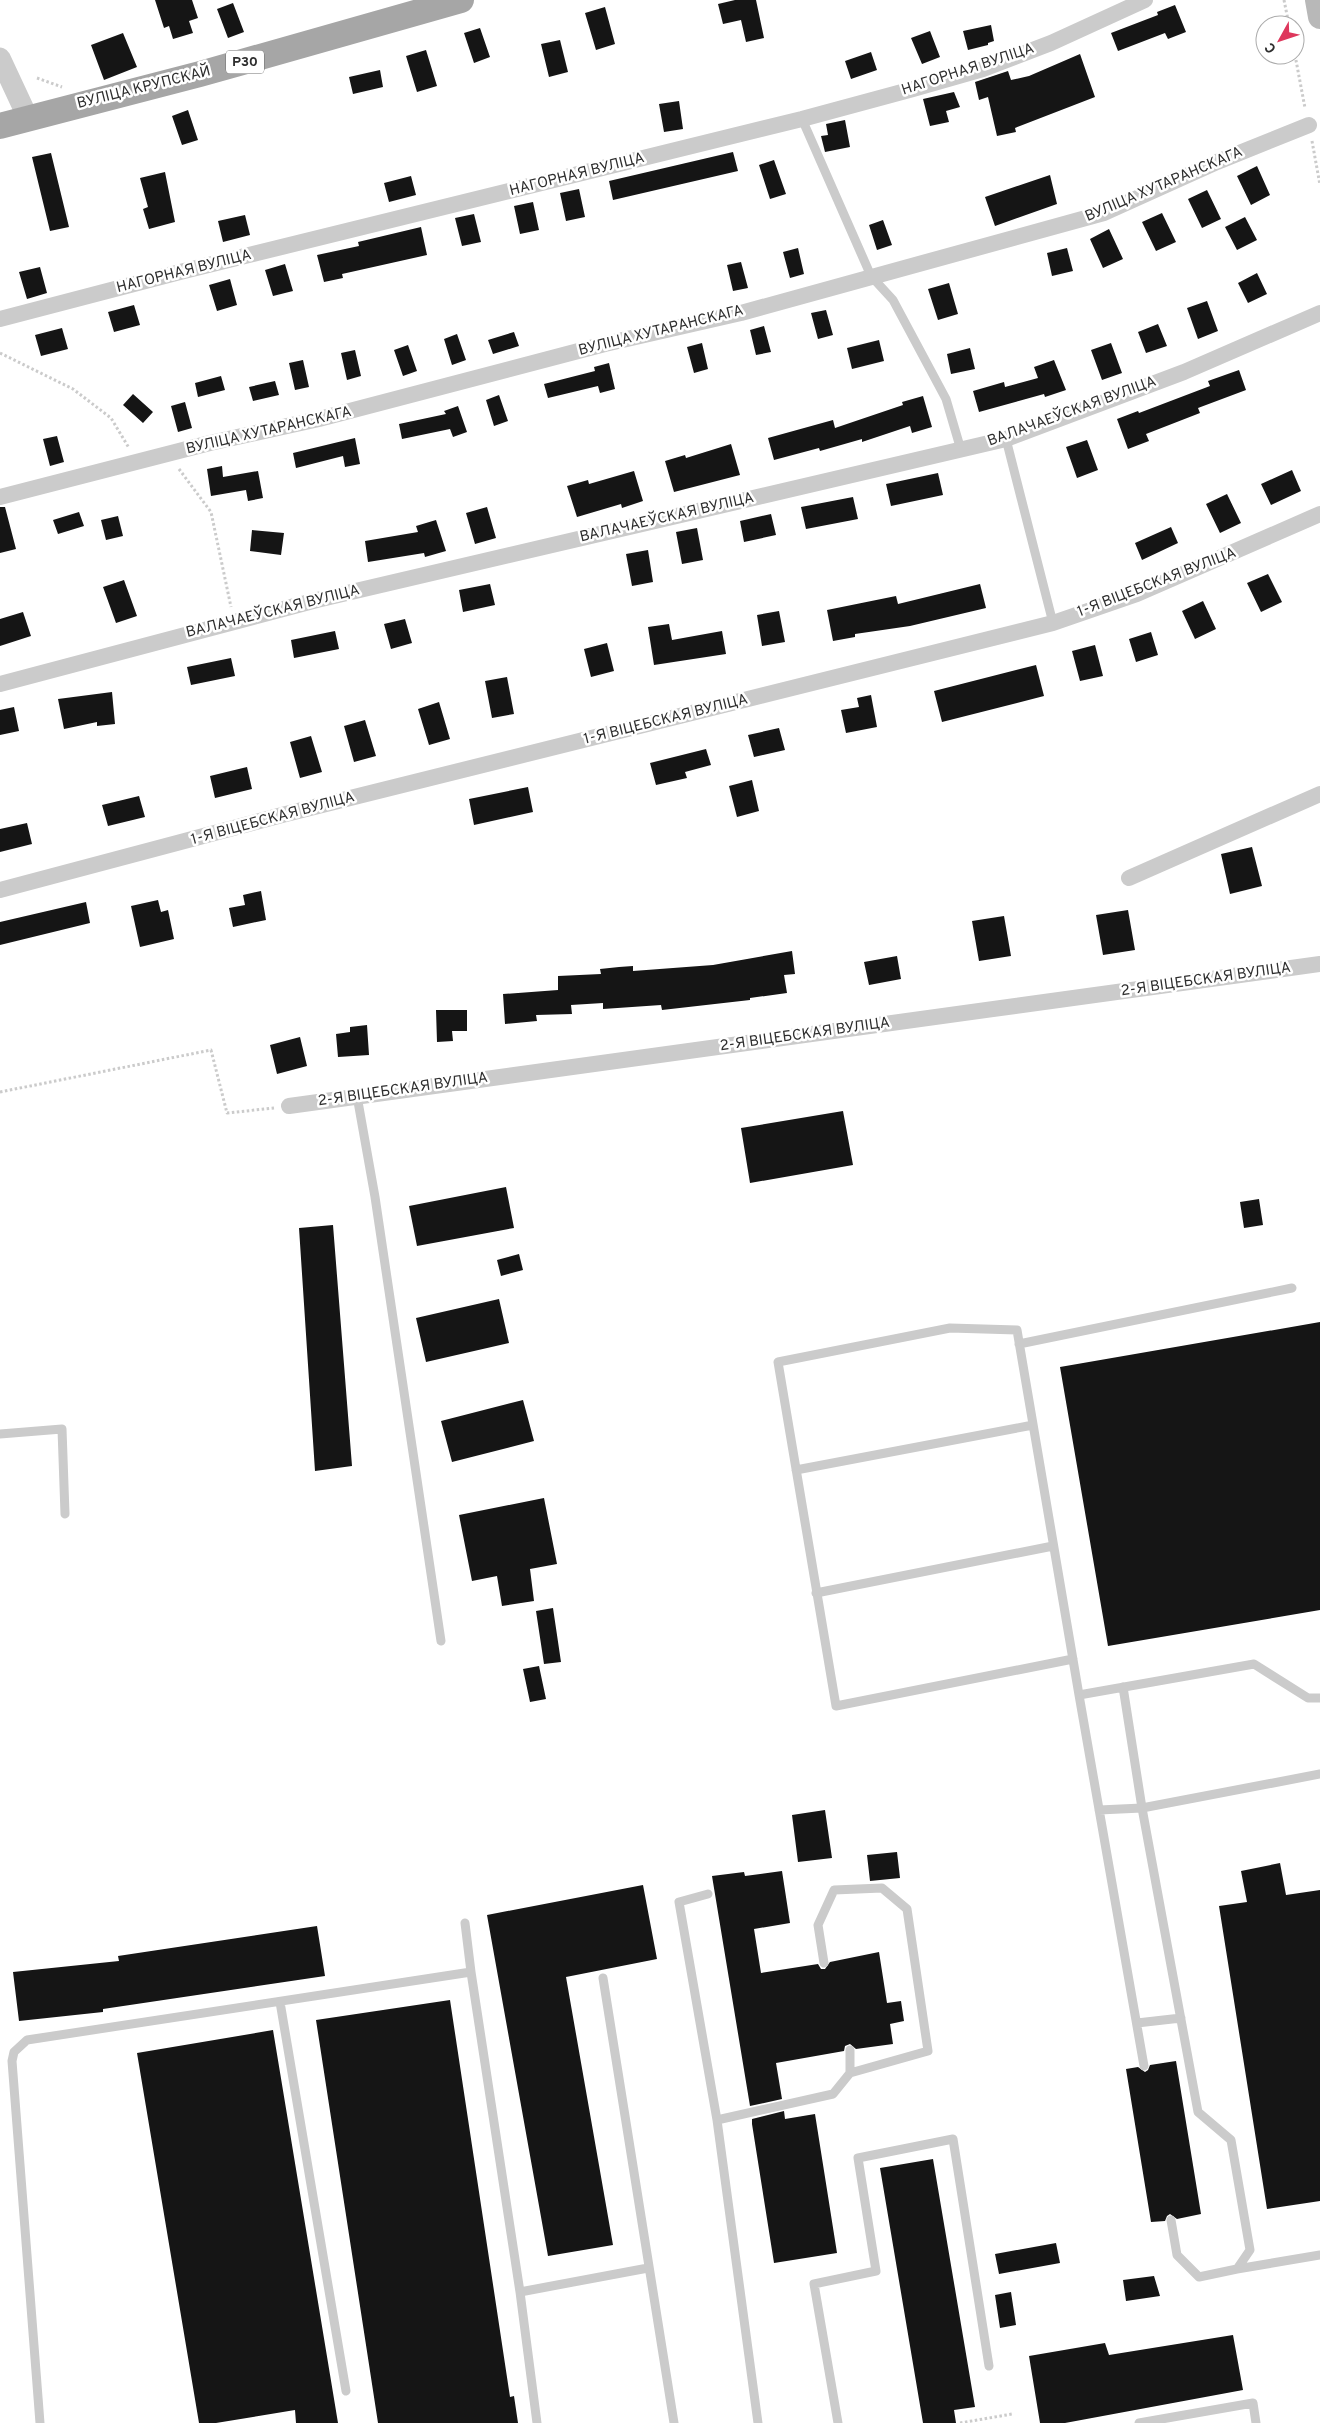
<svg xmlns="http://www.w3.org/2000/svg" width="1320" height="2423" viewBox="0 0 1320 2423" font-family="Overpass,sans-serif">
<style>
.building{fill:#151515}
.lines{fill:none;stroke-linecap:round;stroke-linejoin:round}
.path{stroke:#cbcbcb;stroke-width:3;stroke-dasharray:2.5 2.5;stroke-linecap:butt}
.service{stroke:#cbcbcb;stroke-width:9}
.minor{stroke:#cbcbcb;stroke-width:16}
.tertiary{stroke:#cbcbcb;stroke-width:21}
.secondary{stroke:#b8b8b8;stroke-width:24}
.primary{stroke:#a6a6a6;stroke-width:26}
.labels{text-anchor:middle;dominant-baseline:central;stroke-width:5;stroke-linejoin:round;paint-order:stroke}
.shield{fill:#fff;stroke:#6d6d6d;stroke-width:1}
.shield-label{font-size:14px;font-weight:bold;fill:#2e2e2e}
.street-label{font-size:15px;fill:#2e2e2e;stroke:#fff}
</style>
<rect width="100%" height="100%" fill="#fff"/>
<path class="building" d="M155 0H192L198 18 189 21 193 33 173 39 169 26 164 28Z
M735 0H756L764 38 746 42 741 20 723 24 718 4Z
M233 3 244 32 228 38 217 9Z
M1175 5 1186 32 1168 39 1165 33 1118 51 1111 33 1158 15 1157 12Z
M605 7 615 44 596 50 585 13Z
M991 25 994 41 988 43V45L968 50 963 31Z
M480 28 490 57 474 63 464 33Z
M930 31 940 57 922 64 911 38Z
M123 33 137 67 104 80 91 45Z
M560 40 568 72 549 77 541 44Z
M426 50 437 86 417 92 406 56Z
M871 52 877 70 851 79 845 61Z
M1080 54 1095 97 1015 128 1016 132 997 136 988 97 979 100 975 82 1008 71 1011 80 1029 76Z
M380 70 383 87 353 94 349 77Z
M954 92 960 107 946 111 949 122 930 126 923 99Z
M679 101 683 129 664 132 659 104Z
M188 110 198 140 182 145 172 116Z
M845 120 850 147 825 152 821 136 828 135 826 124Z
M733 152 738 171 613 200 609 181Z
M51 153 69 227 50 231 32 157Z
M774 160 786 194 770 199 759 165Z
M1257 166 1270 195 1251 205 1237 176Z
M165 172 175 222 149 229 143 209 148 207 140 178Z
M1050 175 1057 204 995 226 985 197Z
M411 176 416 195 389 202 384 183Z
M579 189 585 217 566 221 560 193Z
M1207 190 1221 219 1202 228 1188 199Z
M533 202 539 230 520 234 514 206Z
M1162 213 1176 242 1156 251 1142 222Z
M474 214 481 242 462 246 455 218Z
M245 215 250 235 223 242 218 221Z
M1245 217 1257 240 1237 250 1225 227Z
M883 220 892 245 877 250 869 225Z
M421 227 427 255 342 274 343 278 324 282 317 255 359 246 358 242Z
M1109 229 1123 259 1103 268 1090 239Z
M798 248 804 274 790 278 783 252Z
M1067 248 1073 271 1052 276 1047 253Z
M741 262 748 288 733 291 727 265Z
M285 264 293 291 273 296 265 270Z
M40 267 47 293 27 299 19 272Z
M1257 273 1267 294 1248 303 1238 283Z
M230 279 237 305 217 311 209 285Z
M949 283 958 314 938 320 928 289Z
M1207 301 1218 331 1198 339 1187 308Z
M134 305 140 325 114 332 108 312Z
M826 310 833 335 818 339 811 313Z
M1158 324 1167 346 1146 353 1138 332Z
M764 326 771 352 756 355 750 330Z
M62 328 68 349 41 356 35 335Z
M514 332 519 346 493 354 488 340Z
M457 334 466 360 452 365 444 339Z
M879 340 884 361 852 369 847 348Z
M702 343 708 369 694 373 687 347Z
M1111 343 1122 373 1102 380 1091 350Z
M408 345 417 371 403 376 394 350Z
M970 348 975 369 951 374 947 354Z
M355 350 361 376 347 380 341 353Z
M303 360 309 387 295 390 289 363Z
M1054 360 1066 390 1045 397 1044 394 979 412 973 391 1004 382 1005 387 1038 378 1034 367Z
M609 363 615 389 600 393 598 386 548 398 544 384 595 371 594 367Z
M1239 370 1246 390 1198 408 1200 413 1146 434 1149 441 1128 449 1117 419 1138 411 1139 413 1210 386 1208 381Z
M221 376 225 390 198 397 195 383Z
M275 381 279 395 253 401 249 387Z
M133 394 153 412 143 423 123 405Z
M499 395 508 421 494 426 486 400Z
M923 396 932 427 912 433 910 426 862 442V439L820 451 819 448 774 460 768 438 833 420 835 428 903 405 902 402Z
M185 402 192 428 178 432 171 406Z
M458 406 467 432 453 437 450 429 402 439 399 424 446 414 444 411Z
M57 436 64 462 50 466 43 439Z
M355 438 360 464 345 467 343 456 296 468 293 453Z
M1087 440 1098 470 1077 478 1066 447Z
M731 444 740 475 674 492 665 461 685 455 686 458Z
M222 466 223 477 258 471 263 498 248 501 246 490 211 496 207 469Z
M1292 470 1301 491 1271 505 1261 484Z
M634 471 643 501 622 508 621 504 577 517 567 486 588 480 589 484Z
M938 473 943 495 891 506 886 484Z
M1227 494 1241 523 1220 533 1206 504Z
M853 497 858 519 806 529 801 507Z
M0 507H5L16 549 0 553Z
M487 507 496 538 475 544 466 513Z
M79 512 84 526 58 534 53 520Z
M771 514 776 535 744 542 740 521Z
M118 516 123 536 106 540 101 520Z
M436 520 446 551 425 557 424 553 368 562 365 541 418 532 416 526Z
M1171 527 1178 543 1142 560 1135 543Z
M697 528 703 560 682 564 676 532Z
M252 530 284 533 281 555 250 551Z
M648 550 653 582 632 586 626 554Z
M1268 574 1282 602 1261 612 1247 583Z
M124 580 137 616 116 623 103 587Z
M490 584 495 605 463 612 459 590Z
M980 584 986 608 910 626 855 634V637L833 641 827 610 896 596 898 604Z
M1203 601 1216 629 1195 639 1182 611Z
M779 611 785 642 762 646 757 615Z
M23 612 31 636 0 646V619Z
M405 619 412 643 391 649 384 624Z
M669 624 672 640 722 631 726 654 654 665 648 627Z
M335 631 339 649 294 658 291 640Z
M1151 632 1158 655 1136 662 1129 639Z
M607 643 614 671 591 677 584 649Z
M1095 645 1103 676 1080 681 1072 651Z
M231 658 235 676 191 685 187 667Z
M1036 665 1044 696 942 722 934 691Z
M507 677 514 714 492 718 485 681Z
M112 692 115 724 97 726V722L64 729 58 699Z
M871 695 877 727 846 733 841 710 859 707 857 698Z
M439 702 450 739 429 745 418 709Z
M14 707 19 731 0 735V710Z
M365 720 376 756 354 762 344 726Z
M779 728 785 750 754 757 748 735Z
M311 736 322 772 300 778 290 742Z
M706 749 711 765 685 772 687 778 656 785 650 763Z
M247 767 252 789 215 798 210 776Z
M752 780 759 811 737 817 729 786Z
M528 787 533 812 474 825 469 799Z
M139 796 145 817 108 826 102 805Z
M27 823 32 844 0 852V829Z
M1252 847 1262 886 1230 894 1221 854Z
M261 891 266 920 233 927 229 908 245 905 243 895Z
M158 900 161 912 168 910 174 939 140 947 131 906Z
M86 902 90 923 0 945V922Z
M1128 910 1135 950 1103 955 1096 915Z
M1004 916 1011 956 979 961 972 921Z
M792 951 795 974 784 975 787 993 750 998V1000L662 1010 661 1005 603 1009V1003L571 1005 572 1014 536 1015 537 1021 505 1024 503 994 558 990V976L601 974 600 969 619 967 633 966V971L713 965Z
M897 956 901 979 869 985 864 962Z
M436 1010H467V1031H452L453 1041 437 1042Z
M367 1025 369 1055 338 1057 336 1034 350 1032V1027Z
M300 1037 307 1066 277 1074 270 1045Z
M843 1111 853 1165 750 1183 741 1128Z
M506 1187 514 1228 417 1246 409 1206Z
M1259 1199 1263 1225 1244 1228 1240 1202Z
M333 1225 352 1466 315 1471 299 1228Z
M519 1254 523 1270 501 1276 497 1260Z
M499 1299 509 1343 426 1362 416 1318Z
M1320 1322V1610L1108 1646 1060 1367Z
M523 1400 534 1441 452 1462 441 1421Z
M544 1498 557 1564 530 1569 534 1601 502 1606 497 1576 472 1581 459 1515Z
M553 1608 561 1662 544 1664 536 1611Z
M539 1666 546 1699 530 1702 523 1669Z
M825 1810 832 1858 798 1862 792 1815Z
M897 1852 900 1878 870 1881 867 1855Z
M1280 1863 1286 1895 1320 1890V2201L1267 2209 1219 1906 1247 1902 1241 1871Z
M782 1871 790 1923 754 1929 761 1973 818 1964 821 1969H825L830 1962 879 1952 887 2003 901 2001 904 2021 890 2024 893 2044 856 2049 850 2044 845 2046 844 2051 776 2063 782 2099 750 2106 712 1876 744 1872 745 1876Z
M643 1885 657 1959 566 1977 613 2245 548 2256 487 1915Z
M317 1926 325 1976 103 2009V2012L19 2021 13 1972 119 1961 118 1956Z
M450 2000 510 2397 514 2396 518 2423H378L316 2020Z
M273 2030 338 2423H296L295 2410 216 2423H199L137 2053Z
M1176 2061 1201 2214 1177 2219 1170 2214 1167 2216 1165 2221 1151 2222 1126 2069 1138 2067 1145 2072 1148 2070 1150 2065Z
M784 2111 785 2119 815 2114 837 2253 774 2263 752 2124V2119Z
M933 2159 975 2407 954 2410 956 2423H923L880 2168Z
M1056 2243 1060 2263 999 2274 995 2254Z
M1154 2276 1160 2296 1126 2301 1123 2280Z
M1011 2292 1016 2325 1000 2328 995 2295Z
M1233 2335 1243 2390 1065 2423H1040L1029 2356 1105 2343 1109 2355Z"/>
<g class="lines">
<path class="path" d="M1284 0 1289 25
M1295 55 1305 108
M37 78 62 87
M1312 141 1320 185
M0 353 73 389 111 418 129 448
M179 469 211 512 231 607
M0 1092 211 1050 227 1113 274 1108
M960 2423 1012 2414"/>
<path class="service" d="M802 119 871 276 893 300 946 399 961 450
M1006 439 1053 623
M357 1096 375 1197 441 1641
M1019 1344 1292 1288
M0 1434 62 1429 65 1514
M796 1470 1033 1425
M816 1593 1053 1546
M1073 1659 836 1706 778 1362 950 1328 1017 1330 1079 1695 1254 1664 1308 1698H1320
M1123 1687 1142 1808 1198 2112 1231 2140 1250 2250 1237 2269 1199 2277 1177 2255 1171 2220
M1079 1695 1144 2066
M1099 1810 1142 1808 1320 1774
M708 1894 679 1902 717 2120 758 2423
M465 1923 471 1972
M603 1978 674 2423
M280 2002 346 2391
M1137 2023 1181 2018
M850 2050V2073
M717 2120 833 2094 850 2073 928 2051 907 1909 882 1888 834 1890 818 1925 824 1963
M1237 2269 1320 2255
M520 2292 537 2423
M40 2423 12 2061 14 2052 27 2040 471 1972 520 2292 648 2268
M838 2423 814 2284 876 2271 858 2158 953 2139 989 2366
M1139 2423 1253 2403 1256 2423"/>
<path class="minor" d="M0 319 180 272 802 119 913 89 983 69 1051 43 1145 0
M0 497 210 443 319 419 605 344 741 313 1104 213 1217 162 1309 125
M0 684 317 600 1006 439 1184 372 1320 313
M1129 878 1320 794
M0 890 282 815 1053 623 1137 594 1320 514
M289 1106 1320 964"/>
<path class="tertiary" d="M0 58 28 118"/>
<path class="secondary" d="M1317 0 1320 17"/>
<path class="primary" d="M0 126 200 74 461 0"/>
</g>
<g class="labels">
<rect class="shield" x="226" y="50.5" width="38" height="23" rx="4"/>
<g class="shield-label">
<text x="245" y="62">Р30</text>
</g>
<g class="street-label">
<text transform="translate(968 70) rotate(-18)">НАГОРНАЯ ВУЛІЦА</text>
<text transform="translate(144 88) rotate(-14)">ВУЛІЦА КРУПСКАЙ</text>
<text transform="translate(577 175) rotate(-14)">НАГОРНАЯ ВУЛІЦА</text>
<text transform="translate(1164 185) rotate(-23)">ВУЛІЦА ХУТАРАНСКАГА</text>
<text transform="translate(184 272) rotate(-14)">НАГОРНАЯ ВУЛІЦА</text>
<text transform="translate(661 331) rotate(-14)">ВУЛІЦА ХУТАРАНСКАГА</text>
<text transform="translate(1072 412) rotate(-20)">ВАЛАЧАЕЎСКАЯ ВУЛІЦА</text>
<text transform="translate(269 431) rotate(-13)">ВУЛІЦА ХУТАРАНСКАГА</text>
<text transform="translate(667 518) rotate(-13)">ВАЛАЧАЕЎСКАЯ ВУЛІЦА</text>
<text transform="translate(1157 583) rotate(-21)">1-Я ВІЦЕБСКАЯ ВУЛІЦА</text>
<text transform="translate(273 612) rotate(-14)">ВАЛАЧАЕЎСКАЯ ВУЛІЦА</text>
<text transform="translate(666 720) rotate(-14)">1-Я ВІЦЕБСКАЯ ВУЛІЦА</text>
<text transform="translate(273 819) rotate(-15)">1-Я ВІЦЕБСКАЯ ВУЛІЦА</text>
<text transform="translate(1206 980) rotate(-8)">2-Я ВІЦЕБСКАЯ ВУЛІЦА</text>
<text transform="translate(805 1035) rotate(-8)">2-Я ВІЦЕБСКАЯ ВУЛІЦА</text>
<text transform="translate(403 1090) rotate(-8)">2-Я ВІЦЕБСКАЯ ВУЛІЦА</text>
</g>
</g>
<g transform="translate(1280 40) rotate(230)"><circle r="24" fill="#ffffff" stroke="#ababab"/>
<path d="M0-4L9 19L0 12L-9 19Z" fill="#de375c"/>
<text y="-8" font-size="14" font-weight="bold" text-anchor="middle" fill="#2e2e2e">С</text>
</g>
</svg>
